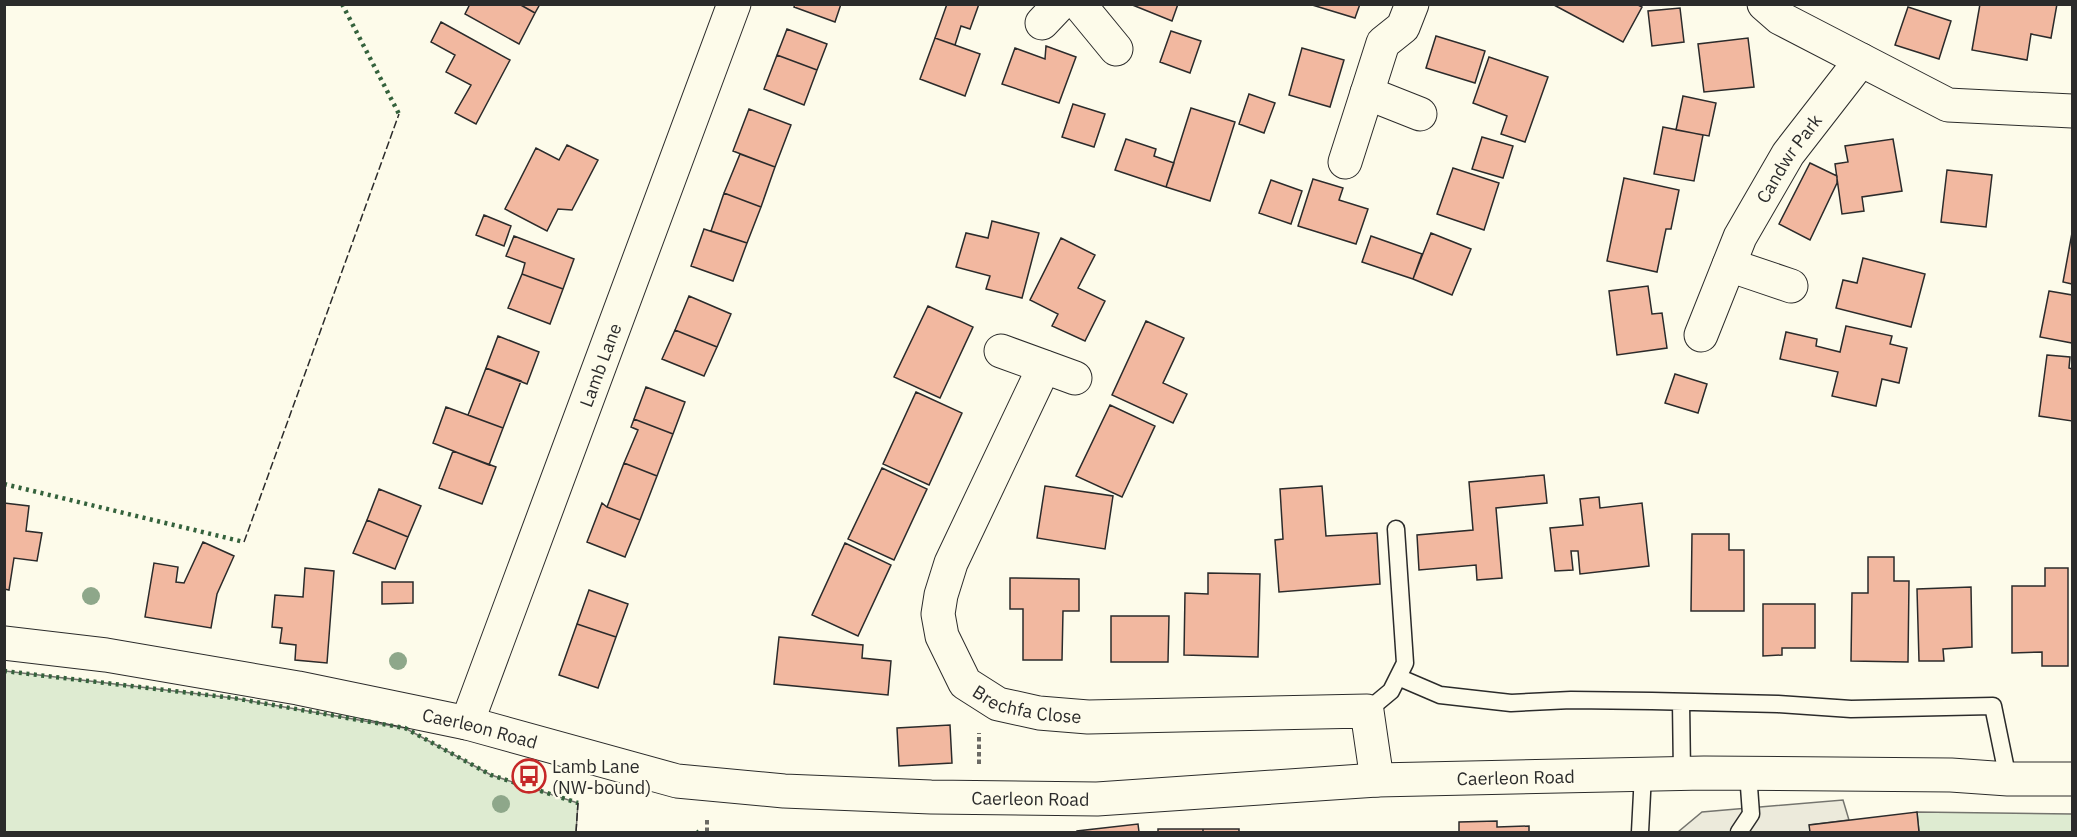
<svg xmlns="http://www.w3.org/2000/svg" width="2077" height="837" viewBox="0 0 2077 837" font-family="'IBM Plex Sans',sans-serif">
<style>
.green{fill:#deebd1;stroke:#74746e;stroke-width:1.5}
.parking{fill:#eceadb;stroke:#74746e;stroke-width:1.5}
.building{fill:#f2b8a0;stroke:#2b2b2b;stroke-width:1.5}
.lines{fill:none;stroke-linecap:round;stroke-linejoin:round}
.service-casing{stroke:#2b2b2b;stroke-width:19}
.minor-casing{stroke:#2b2b2b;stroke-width:35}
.secondary-casing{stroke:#2b2b2b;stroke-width:35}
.path{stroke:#6a6964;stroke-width:4;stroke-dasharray:4.5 3;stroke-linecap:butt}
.service{stroke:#fdfbea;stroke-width:16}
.minor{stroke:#fdfbea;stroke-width:33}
.secondary{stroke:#fdfbea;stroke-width:33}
.hedge{stroke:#34623c;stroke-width:4.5;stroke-dasharray:3 4.5;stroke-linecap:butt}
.fence{stroke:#2b2b2b;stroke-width:1.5;stroke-dasharray:8 3;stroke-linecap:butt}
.tree{fill:#8ea78a}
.labels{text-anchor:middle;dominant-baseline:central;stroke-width:4.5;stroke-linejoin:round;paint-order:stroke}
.street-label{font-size:18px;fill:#2b2b2b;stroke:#fdfbea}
.poi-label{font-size:18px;fill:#2b2b2b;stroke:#fdfbea;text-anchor:start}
</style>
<rect width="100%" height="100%" fill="#fdfbea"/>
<path class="green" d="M5 671 233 698 405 728 491 775 578 803 576 832H5Z
M1917 812 2072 814V832H1919Z"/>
<path class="parking" d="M1843 800 1849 820 1810 825V832H1678L1702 812Z"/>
<path class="building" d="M470 4H519L535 13 519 44 465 14Z
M519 4H540L535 13Z
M795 4H841L835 22 794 7Z
M947 4H979L970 29 961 26 955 45 935 38Z
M1130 4H1178L1172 21Z
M1309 4H1360L1355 18Z
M1636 4 1642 7 1623 42 1554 5Z
M1980 4H2057L2051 38 2031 34 2027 60 1972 50Z
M1908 7 1951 21 1939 59 1895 45Z
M1680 8 1684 42 1652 46 1648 11Z
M441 22 510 60 476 124 455 113 471 85 446 72 455 55 431 42Z
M787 29 827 44 817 70 777 55Z
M1171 31 1201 41 1190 73 1160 62Z
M1436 36 1485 51 1475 83 1426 68Z
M935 38 980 54 965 96 920 79Z
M1748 38 1754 87 1704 92 1698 44Z
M1046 46 1076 57 1059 103 1002 84 1015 48 1045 59Z
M1302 48 1344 60 1330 107 1289 95Z
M777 55 817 70 804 105 764 89Z
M1489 57 1548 77 1525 142 1501 134 1507 116 1473 103Z
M1249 94 1275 103 1264 133 1239 124Z
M1683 96 1716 103 1709 136 1676 130Z
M1073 104 1105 114 1094 147 1062 137Z
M1191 108 1235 122 1210 201 1166 187Z
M749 109 791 125 775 167 733 151Z
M1663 127 1703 135 1694 181 1654 174Z
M1482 137 1513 146 1503 178 1472 169Z
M1126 139 1156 149 1154 156 1174 163 1166 187 1115 170Z
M1893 139 1902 191 1862 197 1864 211 1842 214 1835 164 1848 162 1845 146Z
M567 145 598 160 572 210 558 209 547 231 505 209 536 148 559 160Z
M740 154 775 167 761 207 724 193Z
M1810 163 1837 176V183L1810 240 1779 224Z
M1453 168 1499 183 1484 230 1437 214Z
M1947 170 1992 175 1986 227 1941 222Z
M1624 178 1679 190 1671 229H1666L1657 272 1607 261Z
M1313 179 1343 188 1339 200 1368 209 1356 244 1298 226Z
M1271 180 1302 191 1291 224 1259 213Z
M724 193 761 207 747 243 711 231Z
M484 215 511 226 504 246 476 235Z
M992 221 1039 233 1022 298 986 289 990 276 956 267 966 233 988 238Z
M704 229 747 243 733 281 691 266Z
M1431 233 1471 249 1452 295 1413 279Z
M2072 233V284L2063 282Z
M514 236 574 259 563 289 522 274 525 263 506 256Z
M1371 236 1422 254 1413 279 1362 262Z
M1061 238 1095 255 1078 288 1105 301 1085 341 1052 326 1058 314 1030 300Z
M1863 258 1925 274 1911 327 1836 308 1843 280 1857 283Z
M522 274 563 289 550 324 508 308Z
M1648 286 1652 314 1662 313 1667 348 1617 355 1609 291Z
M2049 291 2072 295V343L2040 337Z
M689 296 731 314 717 347 675 330Z
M928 306 973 327 940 398 894 377Z
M1146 321 1184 338 1163 383 1187 394 1173 423 1112 395Z
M1846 326 1892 336 1890 344 1907 348 1899 383 1882 379 1876 406 1832 396 1838 372 1780 359 1786 332 1817 339 1816 346 1840 352Z
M675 330 717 347 704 376 662 359Z
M498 336 539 352 527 384 486 368Z
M2047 355 2070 357 2069 368 2072 369V421L2039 416Z
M486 368 521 381 503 428 468 415Z
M1675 374 1707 384 1698 413 1665 403Z
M646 387 685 402 673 434 634 419Z
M916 392 962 413 929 485 883 464Z
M1110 405 1155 426 1122 497 1076 476Z
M446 407 503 428 489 465 433 443Z
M634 419 673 434 657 476 624 463 638 430 631 427Z
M453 451 496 467 482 504 439 488Z
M624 463 657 476 640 520 607 507Z
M882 468 927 489 894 560 848 539Z
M1544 475 1547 503 1496 508 1502 578 1477 580 1476 565 1419 570 1417 535 1473 530 1469 482Z
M1045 486 1113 496 1105 549 1037 538Z
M1322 486 1326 536 1377 533 1380 584 1279 592 1275 540 1283 539 1280 489Z
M379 489 421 506 408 537 367 520Z
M1599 497 1600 508 1642 503 1649 566 1580 574 1578 551H1571L1573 570 1555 571 1550 528 1583 525 1580 499Z
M4 503 29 506 26 531 42 533 37 561 14 558 9 590 4 589Z
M602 503 607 507 640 520 625 557 587 542Z
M367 520 408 537 395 569 353 553Z
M1692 534H1729V550H1744V611H1691Z
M203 542 234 556 217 594 211 628 145 617 154 563 178 567 176 582 184 583Z
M845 543 891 565 858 636 812 615Z
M1868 557H1894V581H1909L1908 662 1851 661 1852 593H1868Z
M305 568 334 571 327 663 295 660 296 645 280 643 282 628 272 627 275 595 303 597Z
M2045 568H2068V666H2042V652L2012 653V586H2045Z
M1208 573 1260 574 1258 657 1184 655 1185 593 1208 594Z
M1010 578 1079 579V611H1063L1062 660H1023V609H1010Z
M382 582H413V603L382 604Z
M1971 587 1972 647 1943 649 1944 661H1919L1917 589Z
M589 590 628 604 616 637 577 624Z
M1763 604H1815V648H1782V655L1763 656Z
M1111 616H1169L1168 662H1111Z
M577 624 616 637 598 688 559 675Z
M779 637 863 645 862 658 891 661 888 695 774 684Z
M950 725 952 763 899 766 897 728Z
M1917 812 1919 832H1810L1809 825Z
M1497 821V827L1529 826V832H1459V822Z
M1138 824 1139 832H1077V831Z
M1158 829H1203V832H1158Z
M1203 829H1239V832H1203Z"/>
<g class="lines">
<g class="service-casing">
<path id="service" d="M1398 677 1440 695 1511 703 1571 700 1652 701 1778 704 1851 709 1993 706 2008 779
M1681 702 1682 773
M1367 711 1391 691 1405 663 1396 529
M1640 832 1643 774
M1739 832 1751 814 1748 773"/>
</g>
<g class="minor-casing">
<g id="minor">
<path d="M1079 4 1116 49"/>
<path d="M1764 4 1780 18 1948 105 2072 111"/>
<path d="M1042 23 1060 4"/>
<path d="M1367 93 1420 114"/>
<path d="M1345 162 1383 43 1403 27 1412 4"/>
<path d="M1729 265 1791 286"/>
<path id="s1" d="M1701 335 1740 237 1788 154 1861 60"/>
<path d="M1001 351 1075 378"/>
<path id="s2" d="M1044 367 951 563 941 595 938 614 942 636 965 683 998 704 1039 713 1088 717 1367 711 1377 780"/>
<path id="s3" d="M467 723 734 4"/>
</g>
</g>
<g class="secondary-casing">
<g id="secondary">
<path id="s4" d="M4 643 106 655 298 688 467 723 677 781 784 791 931 797 1097 799 1377 780 1704 773 1951 775 2008 779H2072"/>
</g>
</g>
<path class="path" d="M979 764V733
M707 820V832"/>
<use href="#service" class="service"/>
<use href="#minor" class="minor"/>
<use href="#secondary" class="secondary"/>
<path class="hedge" d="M342 4 399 114
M4 484 244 542
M4 671 233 698 405 728 491 775 578 803
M696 831 697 832"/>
<path class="fence" d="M244 542 399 114
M576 832 578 803"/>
</g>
<g class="tree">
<circle cx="91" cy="596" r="9"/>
<circle cx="398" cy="661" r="9"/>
<circle cx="501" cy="804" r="9"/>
</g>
<defs>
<g id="bus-ring" transform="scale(1.725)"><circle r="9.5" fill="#fdfbea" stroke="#c62828" stroke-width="1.5"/><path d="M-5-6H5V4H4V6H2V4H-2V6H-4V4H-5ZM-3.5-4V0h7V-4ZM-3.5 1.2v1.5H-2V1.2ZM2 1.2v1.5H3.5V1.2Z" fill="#c62828"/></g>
</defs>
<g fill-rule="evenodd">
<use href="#bus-ring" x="529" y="776"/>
</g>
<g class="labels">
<g class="street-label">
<text stroke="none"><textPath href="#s1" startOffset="198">Candwr Park</textPath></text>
<text stroke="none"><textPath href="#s3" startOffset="382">Lamb Lane</textPath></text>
<text stroke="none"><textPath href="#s2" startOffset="412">Brechfa Close</textPath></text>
<text stroke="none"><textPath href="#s4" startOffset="484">Caerleon Road</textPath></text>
<text stroke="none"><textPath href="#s4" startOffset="1528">Caerleon Road</textPath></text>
<text stroke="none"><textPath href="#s4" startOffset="1042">Caerleon Road</textPath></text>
</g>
<g class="poi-label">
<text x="552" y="766">Lamb Lane<tspan x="552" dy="21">(NW-bound)</tspan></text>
</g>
</g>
<rect width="2077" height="837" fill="none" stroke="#2b2b2b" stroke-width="12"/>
</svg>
